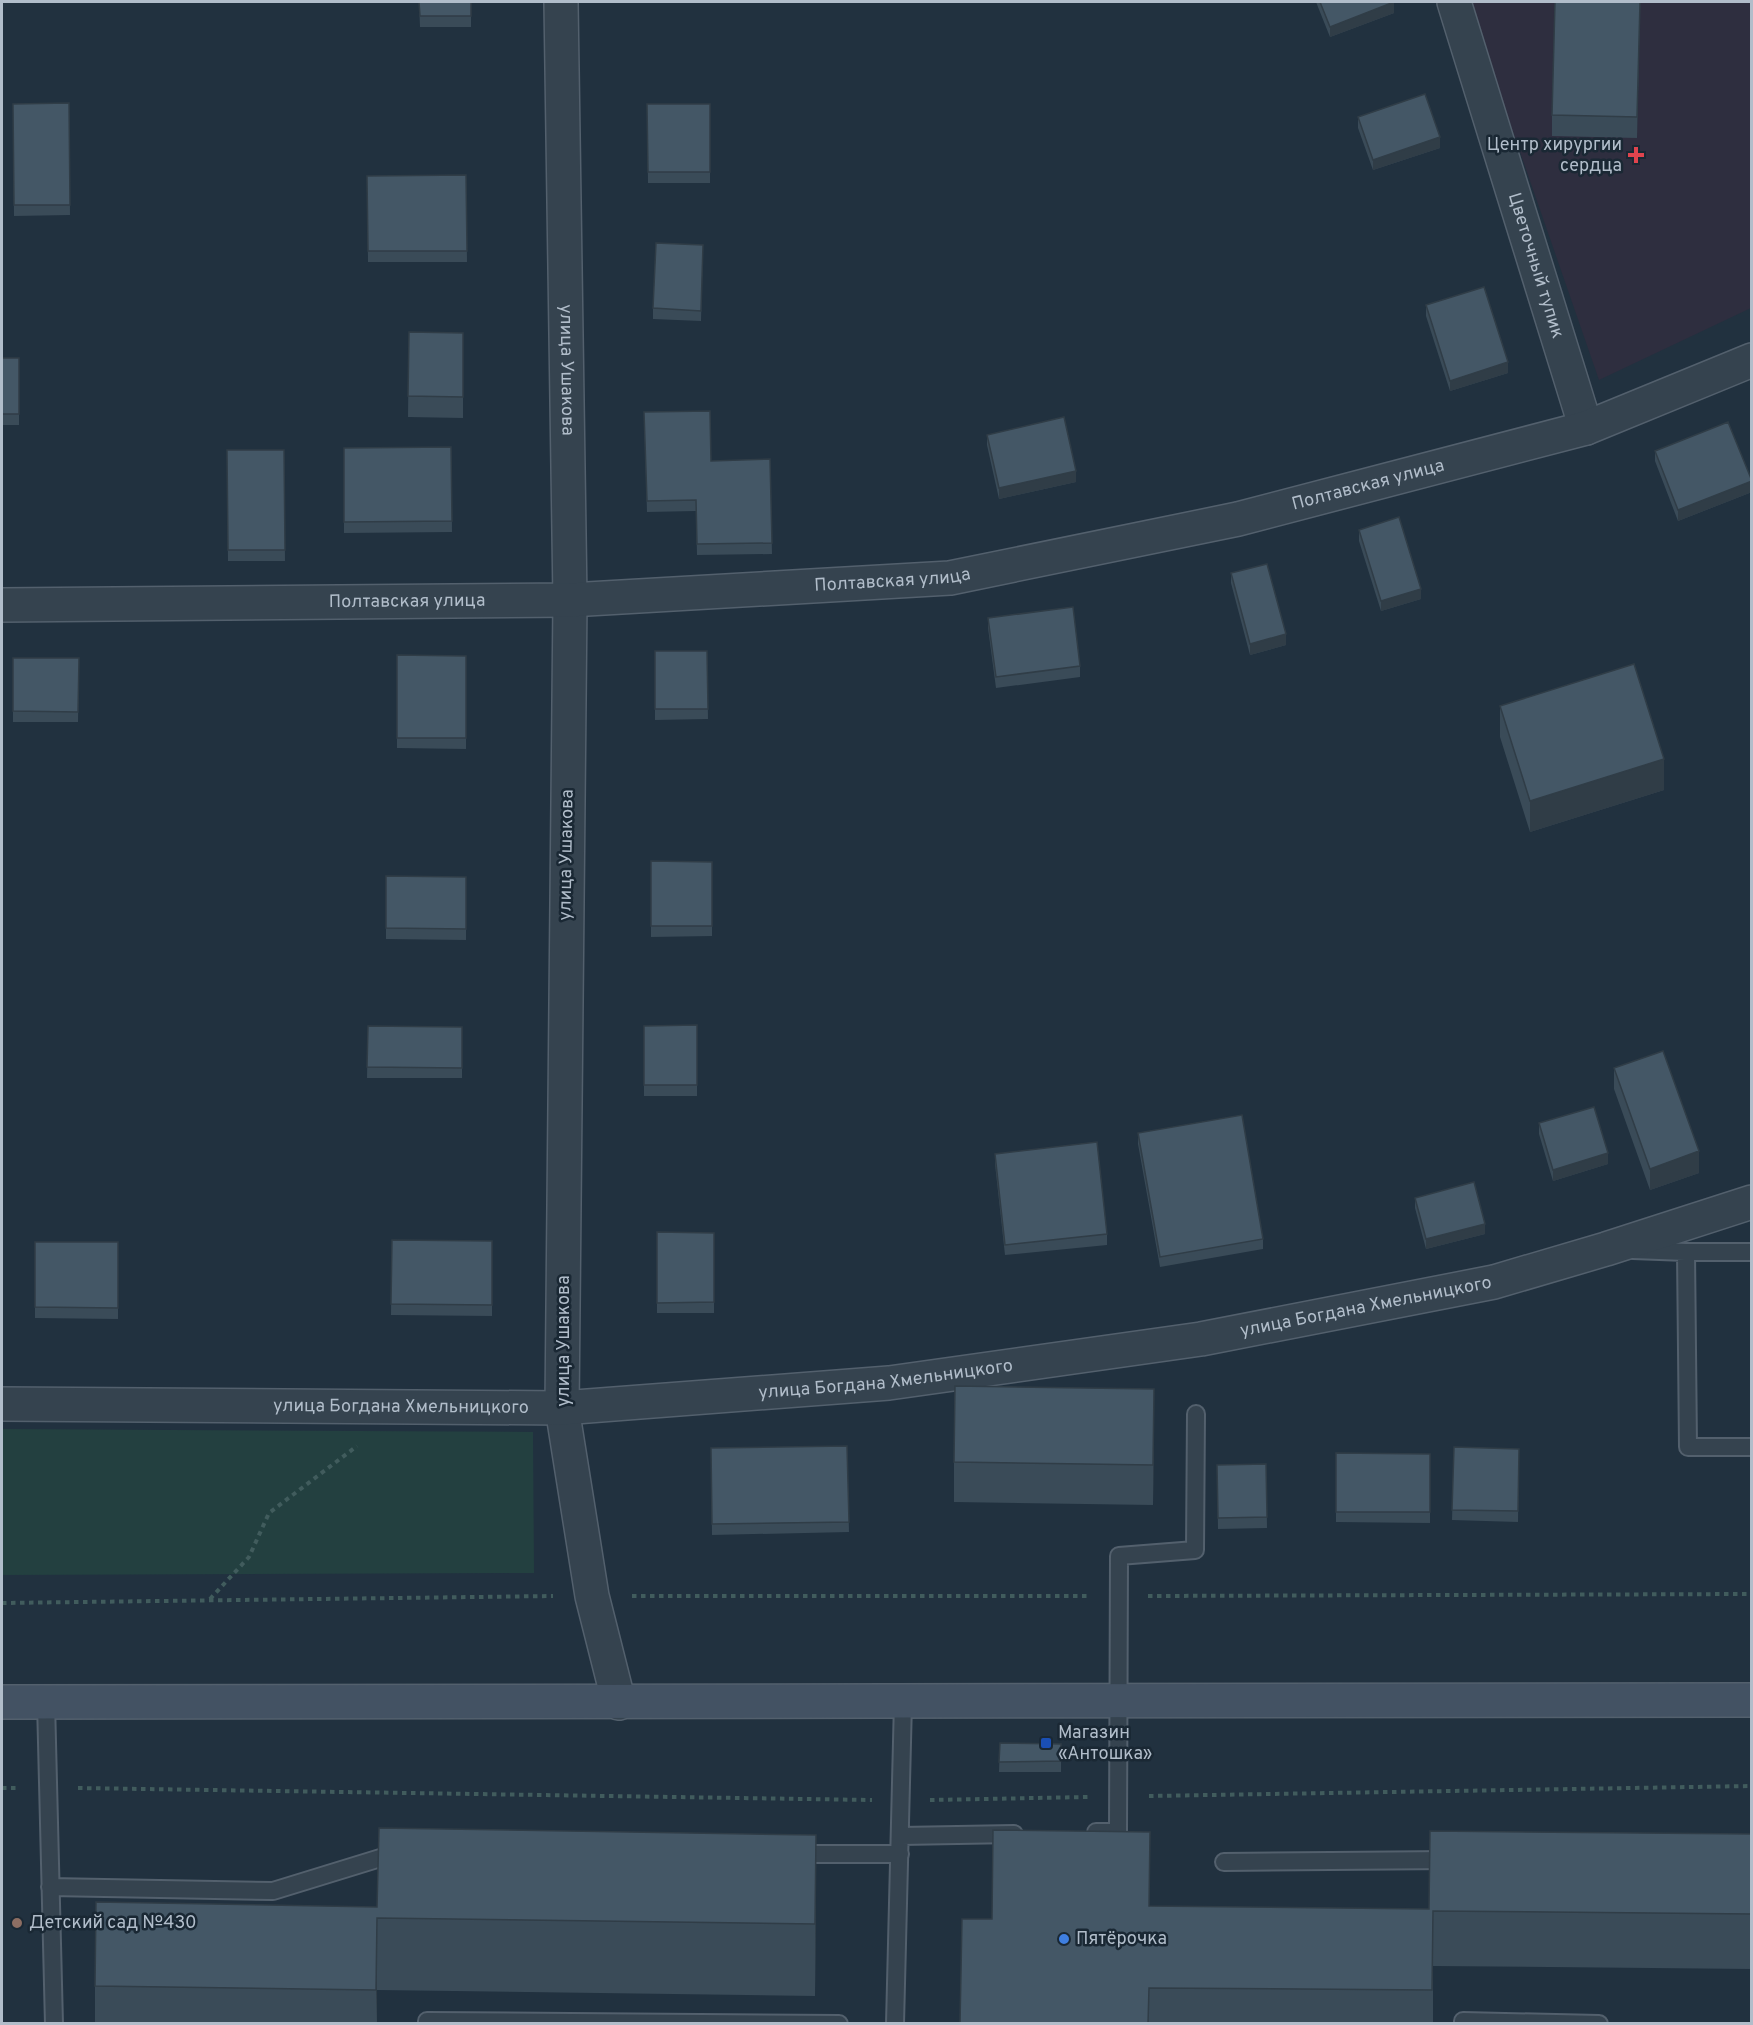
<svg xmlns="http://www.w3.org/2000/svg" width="1753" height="2025" viewBox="0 0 1753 2025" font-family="Overpass,sans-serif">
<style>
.medical{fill:#2e2e3f}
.green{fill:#234040}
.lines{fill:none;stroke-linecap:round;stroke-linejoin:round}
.lane-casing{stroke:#53606d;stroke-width:20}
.street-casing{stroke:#53606d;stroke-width:36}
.secondary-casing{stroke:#53606d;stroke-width:36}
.path{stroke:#415c5d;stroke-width:4;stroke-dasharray:4.5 4.5;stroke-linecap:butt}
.lane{stroke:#35434f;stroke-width:16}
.street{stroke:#35434f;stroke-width:33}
.secondary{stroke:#435263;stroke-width:33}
.wall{fill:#3a4b58}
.shaded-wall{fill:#303d47}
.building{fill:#445766;stroke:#303d47;stroke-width:1.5}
.health-dot{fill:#e0444e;stroke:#1a2834;stroke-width:2}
.transit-dot{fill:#1a4fb4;stroke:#1a2834;stroke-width:2}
.education-dot{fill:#8d6e63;stroke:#1a2834;stroke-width:2}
.shop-dot{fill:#3f7fe0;stroke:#1a2834;stroke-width:2}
.labels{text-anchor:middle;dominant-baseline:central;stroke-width:5;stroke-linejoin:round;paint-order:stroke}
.poi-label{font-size:18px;fill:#b1bdca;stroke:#1a2834;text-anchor:start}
.street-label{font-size:18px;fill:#b1bdca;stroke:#1a2834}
</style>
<rect width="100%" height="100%" fill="#21313f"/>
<path class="medical" d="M1468 2H1751V308L1599 380Z"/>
<path class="green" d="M2 1429 533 1432 534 1573 2 1575Z"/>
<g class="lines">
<g class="lane-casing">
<path id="lane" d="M1633 1250 1686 1252 1688 1447H1752
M1686 1252H1752
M46 1702 54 2024
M1096 1832H1118L1119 1556 1195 1550 1196 1414
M901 1836 1014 1834
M793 1854H900
M1224 1862 1451 1860
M50 1887 273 1891 390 1855H399
M427 2024V2021L839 2024
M895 2024 903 1702
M1463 2024V2021L1599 2024"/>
</g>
<g class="street-casing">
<g id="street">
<path id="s1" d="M561 2 570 600 562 1408 592 1596 619 1703"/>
<path id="s2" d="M1454 2 1586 428"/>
<path id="s3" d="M2 605 570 600 950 578 1238 519 1586 428 1752 360"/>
<path id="s4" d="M2 1404 562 1408 889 1383 1201 1339 1494 1282 1606 1249 1752 1202"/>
</g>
</g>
<g class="secondary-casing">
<path id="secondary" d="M2 1702 1752 1700"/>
</g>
<path class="path" d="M632 1596H1090
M1148 1596 1752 1594
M210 1599 249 1557 269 1513 357 1446
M2 1603 553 1596
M2 1788H17
M78 1788 872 1800
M1149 1796 1752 1786
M930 1800 1088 1797"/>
<use href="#lane" class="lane"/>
<use href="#street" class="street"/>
<use href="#secondary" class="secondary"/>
</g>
<path class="wall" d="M419 2H471V27H420Z
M1316 2H1394V13L1330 37Z
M1640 2 1637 138 1552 136V115Z
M69 103 70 215 14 216 13 104Z
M647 104H710V183H648Z
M1358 117 1440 148 1373 170 1358 128Z
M466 175 467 262H368L367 176Z
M703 245 701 321 653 319V308Z
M1426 305 1508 373 1450 391 1426 316Z
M409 332 463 333V418L408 417Z
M2 358H19V425H2Z
M644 412 711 461 770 459 772 554 697 555 696 511 647 512Z
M987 435 1076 482 999 499 987 445Z
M451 447 452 532 344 533V448Z
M227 450H284L285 561H228Z
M1655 451 1752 492 1678 521 1655 461Z
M1359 530 1421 599 1381 611 1359 541Z
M1231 573 1286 645 1250 655 1231 583Z
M988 618 1080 666V677L996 688 988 628Z
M655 651H707L708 719 655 720Z
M397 655 466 656V749L397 748Z
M13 658H79L78 722H13Z
M1500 706 1664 790 1530 832 1500 737Z
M651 861 712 862V936L651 937Z
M386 876 466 877V940L386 939Z
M697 1025V1096H644V1026Z
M368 1026 462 1027V1078H367Z
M1614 1068 1699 1173 1650 1190 1614 1089Z
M1539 1123 1608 1164 1553 1181 1539 1134Z
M1138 1133 1263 1239V1249L1160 1267 1138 1144Z
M995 1154 1107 1234V1245L1005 1255 995 1164Z
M1415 1198 1485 1234 1426 1249 1415 1208Z
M657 1232 714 1233V1313H657Z
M392 1240 492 1241V1316L391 1315Z
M35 1242H118V1319L35 1318Z
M1154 1429 1153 1505 954 1502V1462Z
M847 1446 849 1532 712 1535 711 1448Z
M1454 1447 1519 1449 1518 1522 1452 1520Z
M1336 1453 1430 1454V1523L1336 1522Z
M1266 1464 1267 1528 1218 1529 1217 1465Z
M1000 1743 1061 1744V1772H999Z
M1752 1834V1969L1433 1966V2024H960L992 1919 1150 1906 1429 1909Z
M377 1907H816L815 1996 377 1990V2024H95V1986Z"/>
<path class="shaded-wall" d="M1394 2V13L1330 37V27Z
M1640 2 1637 138V117Z
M1440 137V148L1373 170V160Z
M1508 362V373L1450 391V381Z
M1076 471V482L999 499V488Z
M1752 481V492L1678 521V510Z
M1421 589V599L1381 611V601Z
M1286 634V645L1250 655V644Z
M1664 759V790L1530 832V801Z
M1699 1151V1173L1650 1190V1169Z
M1608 1153V1164L1553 1181V1170Z
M1485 1224V1234L1426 1249V1239Z
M1154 1389V1429L1153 1505V1465Z
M816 1835V1907L815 1996V1924Z
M377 1918V1990L376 2024V1990Z"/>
<path class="building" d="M419 2H471V16H420Z
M1320 2H1394L1330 27Z
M1555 2H1640L1637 117 1552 115Z
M1425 94 1440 137 1373 160 1358 117Z
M69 103 70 205H14L13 104Z
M647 104H710V172H648Z
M466 175 467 251H368L367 176Z
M656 243 703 245 701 311 653 308Z
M1484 287 1508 362 1450 381 1426 305Z
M409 332 463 333V397L408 396Z
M2 358H19V414H2Z
M710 411 711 461 770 459 772 543 697 544 696 500 647 501 644 412Z
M1064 417 1076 471 999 488 987 435Z
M1728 422 1752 481 1678 510 1655 451Z
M451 447 452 521 344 522V448Z
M227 450H284L285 550H228Z
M1399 517 1421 589 1381 601 1359 530Z
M1267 564 1286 634 1250 644 1231 573Z
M1073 607 1080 666 996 677 988 618Z
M655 651H707L708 709H655Z
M397 655 466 656V738H397Z
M13 658H79L78 712 13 711Z
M1634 664 1664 759 1530 801 1500 706Z
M651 861 712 862V926H651Z
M386 876 466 877V929L386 928Z
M697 1025V1085H644V1026Z
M368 1026 462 1027V1068L367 1067Z
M1663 1051 1699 1151 1650 1169 1614 1068Z
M1594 1107 1608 1153 1553 1170 1539 1123Z
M1242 1115 1263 1239 1160 1257 1138 1133Z
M1097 1142 1107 1234 1005 1245 995 1154Z
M1474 1182 1485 1224 1426 1239 1415 1198Z
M657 1232 714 1233V1302L657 1303Z
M392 1240 492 1241V1305L391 1304Z
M35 1242H118V1308L35 1307Z
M955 1386 1154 1389 1153 1465 954 1462Z
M847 1446 849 1522 712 1524 711 1448Z
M1454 1447 1519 1449 1518 1511 1452 1510Z
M1336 1453 1430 1454V1512H1336Z
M1266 1464 1267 1517 1218 1518 1217 1465Z
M1000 1743 1061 1744V1761L999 1762Z
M379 1828 816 1835 815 1924 377 1918 376 1990 95 1986 96 1902 377 1907Z
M993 1830 1150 1832 1149 1906 1429 1909 1430 1831 1752 1834V1914L1433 1911 1432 1990 1149 1988 1148 2024H960L962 1919H992Z"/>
<path class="health-dot" d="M1633 146h6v6h6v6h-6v6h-6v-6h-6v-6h6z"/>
<rect class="transit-dot" x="1040" y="1737" width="12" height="12" rx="3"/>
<circle class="education-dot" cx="17" cy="1923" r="6"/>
<circle class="shop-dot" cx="1064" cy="1939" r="6"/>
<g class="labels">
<g class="poi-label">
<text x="1622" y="145" text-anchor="end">Центр хирургии<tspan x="1622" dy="21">сердца</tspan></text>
<text x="1058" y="1733">Магазин<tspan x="1058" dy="21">«Антошка»</tspan></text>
<text x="29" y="1923">Детский сад №430</text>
<text x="1076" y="1939">Пятёрочка</text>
</g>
<g class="street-label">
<text stroke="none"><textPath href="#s2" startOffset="276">Цветочный тупик</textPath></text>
<text stroke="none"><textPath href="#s1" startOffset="368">улица Ушакова</textPath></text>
<text stroke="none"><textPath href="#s3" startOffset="1377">Полтавская улица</textPath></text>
<text stroke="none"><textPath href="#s3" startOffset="891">Полтавская улица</textPath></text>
<text stroke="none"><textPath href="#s3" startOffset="405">Полтавская улица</textPath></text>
<text transform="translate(567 855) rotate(-89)">улица Ушакова</text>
<text stroke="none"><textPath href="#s4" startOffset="1371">улица Богдана Хмельницкого</textPath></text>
<text transform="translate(564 1341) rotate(-90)">улица Ушакова</text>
<text stroke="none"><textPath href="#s4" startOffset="885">улица Богдана Хмельницкого</textPath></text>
<text stroke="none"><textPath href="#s4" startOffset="399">улица Богдана Хмельницкого</textPath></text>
</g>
</g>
<rect width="1753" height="2025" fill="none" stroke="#b1bdca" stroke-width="6"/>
</svg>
